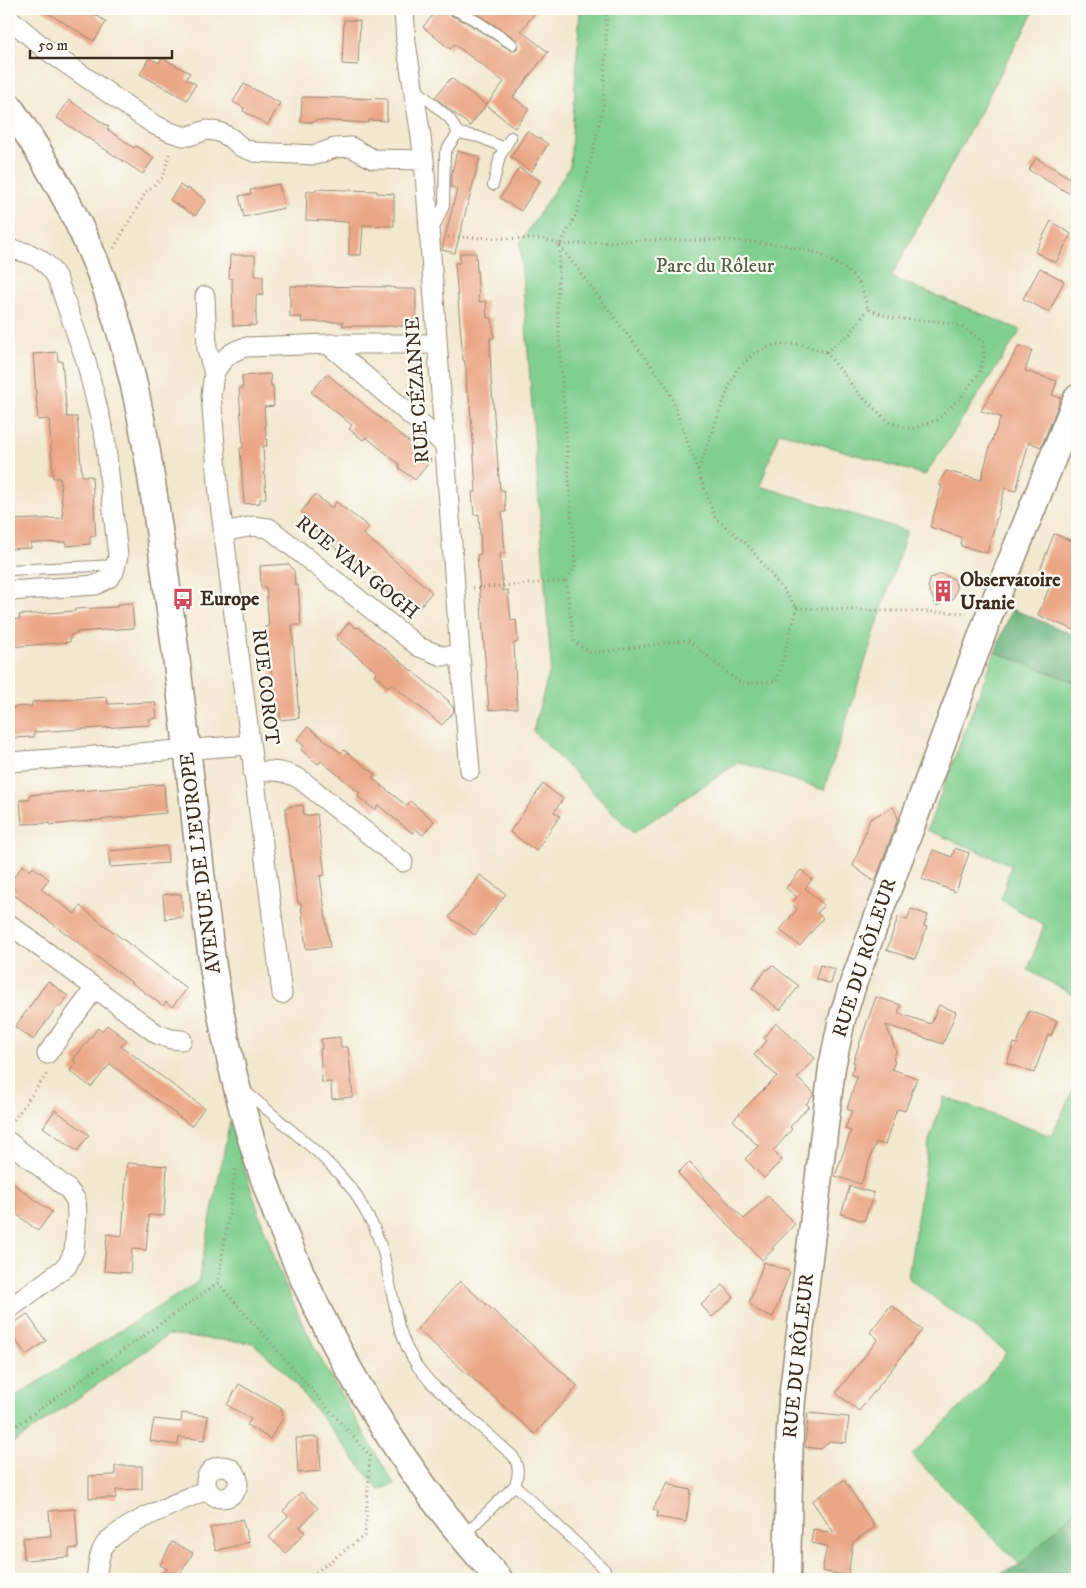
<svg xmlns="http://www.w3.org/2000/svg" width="1086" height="1588" viewBox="0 0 1086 1588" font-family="'IM FELL DW Pica',serif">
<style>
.green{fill:#80cf8e;stroke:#5e7c56}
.forest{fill:#68b279;stroke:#526e4c}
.building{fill:#eba685}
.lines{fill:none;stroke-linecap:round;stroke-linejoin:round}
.lane-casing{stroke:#968976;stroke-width:12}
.street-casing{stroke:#968976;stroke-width:21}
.secondary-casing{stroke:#968976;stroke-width:29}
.path{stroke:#968976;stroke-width:3;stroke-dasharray:1 4;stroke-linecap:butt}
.lane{stroke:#fff;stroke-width:10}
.street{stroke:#fff;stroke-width:19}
.secondary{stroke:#fff;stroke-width:26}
.labels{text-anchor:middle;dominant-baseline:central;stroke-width:4.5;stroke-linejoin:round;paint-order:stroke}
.park-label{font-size:20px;fill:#505c40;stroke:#fdfcf7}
.street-label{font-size:20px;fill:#3b2a1e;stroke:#fdfcf7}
.poi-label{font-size:20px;font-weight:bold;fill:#3b2a1e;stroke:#fdfcf7;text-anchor:start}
</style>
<rect width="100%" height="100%" fill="#fdfcf7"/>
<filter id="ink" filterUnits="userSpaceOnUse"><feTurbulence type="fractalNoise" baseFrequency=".02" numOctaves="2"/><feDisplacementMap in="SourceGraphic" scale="10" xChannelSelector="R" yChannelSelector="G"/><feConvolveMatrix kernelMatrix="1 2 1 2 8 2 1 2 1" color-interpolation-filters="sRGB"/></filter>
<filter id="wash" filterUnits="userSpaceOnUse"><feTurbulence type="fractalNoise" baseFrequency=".0096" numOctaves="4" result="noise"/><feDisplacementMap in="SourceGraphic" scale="20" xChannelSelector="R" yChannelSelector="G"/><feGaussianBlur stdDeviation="1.12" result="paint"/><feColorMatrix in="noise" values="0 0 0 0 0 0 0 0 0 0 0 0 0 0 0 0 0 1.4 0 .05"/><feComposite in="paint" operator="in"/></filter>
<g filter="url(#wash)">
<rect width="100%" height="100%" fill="#f2e8cf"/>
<path class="green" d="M580 9H1035L891 277 1021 330 925 475 779 432 760 486 907 531 824 790 739 762 633 833 533 731 551 666 520 243 570 166Z
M995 652 1077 683V997L1028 970 1044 925 1001 900 1011 865 927 830Z
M1077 1082V1508L1020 1565 912 1455 977 1391 1007 1352 908 1278 929 1141 944 1097 1051 1136Z
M230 1121C251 1189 271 1258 302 1322 329 1378 363 1431 394 1484L379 1490 288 1375 253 1343 168 1335 9 1446V1400L198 1282Z"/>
<path class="forest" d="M1012 609 1077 636V683L995 652Z
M1077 1508V1579H989L1020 1565Z"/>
<g id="blocks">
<path class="building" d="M41 9H101L96 15 106 22 94 41Z
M438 9H446L450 15 467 23 512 51 516 50 519 45 516 39 469 9H538L521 31 548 52 513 97 529 109 515 128 486 105 504 82 454 44 450 49 423 27Z
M344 20 360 21 358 65 342 64Z
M149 58 159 63 162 58 190 73 186 79 196 84 187 100 140 74Z
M451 78 486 105 470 126 435 97Z
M244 84 280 103 268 125 243 111 244 108 233 102Z
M302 97 387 99V121L369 120 368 123 315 120V122H301Z
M69 100 109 127 107 129 134 148 136 146 154 158 143 174 57 118Z
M527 131 548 144 531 172 511 157Z
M457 151 480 157 455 253 442 250 457 189 451 187V177Z
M1036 158 1077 182V198L1029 170Z
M519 168 540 181 521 211 500 198Z
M279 184 284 208 244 217 239 196 251 194 250 190Z
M180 185 187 190 188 188 206 200 195 216 170 200Z
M316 189 377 191V193L394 194V226L363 225 361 255H349V222L306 220 307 191H316Z
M1051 221 1071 234 1056 263 1035 252Z
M460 253H476L479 302 486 301 487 318H492L494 338H490L491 378 500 490H504L506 512H502L505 553 500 554 503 591 508 590 511 621 516 620 518 642 514 643 517 708 489 710 477 555 481 554 479 514 474 515 472 492H476L473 441 469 394 467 393 466 368 464 360H463L455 263H460Z
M230 255H255V276H263V295H256V325L233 326 232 279 229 278Z
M1040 268 1064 281 1049 312 1023 299Z
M290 286 390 287 395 288V289H416V321H404V326H343V322H301L302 317H290Z
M1019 346 1032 350 1025 371 1057 381 1052 395 1061 398 1041 447 1029 442 1016 491 1005 488 987 553 961 546V537L930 527 942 486 938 485 946 471 981 480 990 446 1001 417 981 411Z
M57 352 58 361H62L67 417H77L82 476H92L96 536H90V544L66 546V542L31 543V548L9 549V528H12V520L63 518 60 478H53L49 419 38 420 33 354Z
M270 374 271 386H273L274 406 264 407 267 446H263L266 498 260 499V503L244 504 240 448H243L239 388H243L242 376Z
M327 374 431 460 415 480 399 468V464L366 437 363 440 349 429 352 425 311 392Z
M315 495 332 508 336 502 369 527 363 534 432 592 418 609 411 604 406 608 376 583 380 578 356 559 354 563 305 523 309 518 301 512Z
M1054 534 1077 543V631L1038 615 1054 576 1040 570Z
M289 564 294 571 295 585H298L301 625H292L299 718 280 720V710L274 711 270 649H266L265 627H269L266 587 261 588 260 566Z
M941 574 954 579 957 588 953 599 936 606 928 587 931 578Z
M132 603 134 628 77 632V634L70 635V642L9 647V620L20 619 19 615 75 611V609L117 607V604Z
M349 622 356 628 358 627 449 701 448 702 453 707 454 711 442 725 391 684 388 687 374 675 377 672 336 639Z
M107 697 108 704 155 702 157 718 149 719 150 725 34 732V737L9 738V709H14L13 707 32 706V702Z
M308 727 341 753 344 750 375 774 372 778 407 806 410 801 434 821 423 835 416 829 412 833 378 805 375 810 357 796 360 793 321 761 318 764 301 750 304 746 297 740Z
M164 784 166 813 50 825V823L22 824 20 800H29V795Z
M543 784 563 799 554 812 560 816 536 851 510 832Z
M303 805 304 816 317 814 325 875 320 876 330 947 306 949 301 903H298L294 879 286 818V807Z
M893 807 898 818 875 882 853 866 870 819Z
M167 846 168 863 110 867 109 851Z
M955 848 969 853 956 892 922 879 933 850 952 857Z
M23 865 30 871 33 867 49 879 41 889 57 901 75 914 80 906 187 989 172 1007 166 1002 163 1006 13 894 16 890 9 884Z
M801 870 812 880 805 888 824 905 817 913 823 918 800 946 780 930 797 909 791 903 797 897 786 888Z
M480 875 506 894 475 935 449 917Z
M172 894H181L183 917 165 919 163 895Z
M911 909 928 915 924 926 927 927 915 959 887 950 898 917 907 920Z
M772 965 799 986 780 1010 752 988 767 969 768 970Z
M820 965 835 969 831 984 816 979Z
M48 981 68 996 60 1007 58 1006 33 1040 15 1027Z
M876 997 901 1005 898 1013 931 1024 939 1005 956 1012 943 1044 886 1025 896 1051 893 1060 895 1061 892 1069 917 1078 905 1111 897 1109 885 1145 876 1142 861 1184 835 1176 851 1131 845 1129 852 1111 847 1109 857 1077 851 1074 855 1063 853 1062Z
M1029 1011 1057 1021 1051 1036 1048 1035 1034 1073 1007 1063 1014 1043 1017 1044Z
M776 1023 815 1058 797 1078 814 1093 813 1096 806 1104 809 1106 790 1127 792 1129 773 1151 782 1160 764 1178 745 1159 758 1146 733 1120 777 1076 754 1055 767 1041 764 1038Z
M107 1025 127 1040 121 1046 204 1108 191 1126 110 1064 91 1087 70 1071 76 1063 73 1060 98 1028 102 1031Z
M340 1037 341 1047H348L353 1097 332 1099 331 1082 322 1083 320 1049H322L321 1039Z
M55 1110 89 1135 77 1151 43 1127Z
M689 1162 744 1219 768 1196 795 1224 772 1248 774 1249 762 1260 678 1173Z
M127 1163 167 1166 164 1216 149 1215 146 1250 132 1249 130 1273 104 1271 107 1234 122 1236Z
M9 1181 52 1212 38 1231 9 1208Z
M850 1186 874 1193 864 1221 841 1214Z
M764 1262 790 1272 773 1317 758 1311 749 1303Z
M460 1281 578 1386 535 1434 417 1329Z
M723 1285 734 1297 712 1317 701 1305Z
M891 1305 922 1330 859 1411 836 1393 878 1339 870 1332Z
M27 1314 46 1341 26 1355 9 1330V1327Z
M239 1384 281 1408 283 1418 270 1439 247 1425 251 1419 227 1405Z
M182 1413 208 1416 205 1440 179 1437 178 1445 150 1441 154 1419 181 1422Z
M808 1413 849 1417 846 1443 830 1441 821 1449 805 1447Z
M319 1437 321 1471 298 1473 296 1438Z
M115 1466H142V1489L116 1490V1498H89V1476L115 1475Z
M844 1480 875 1527 853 1542 848 1576 822 1571 827 1546 811 1543 813 1529 834 1533 812 1501Z
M668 1482 677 1487 691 1490 686 1522 657 1517 658 1512 653 1509Z
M301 1492 318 1508 300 1527 305 1532 286 1553 269 1537 288 1516 283 1511Z
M75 1509 78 1548 69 1549V1557L24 1560 23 1538 51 1536 49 1511Z
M242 1519 249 1542 216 1551 210 1528Z
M172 1542 193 1553 177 1579H161L167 1569 160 1565Z"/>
</g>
</g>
<g filter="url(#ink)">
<use href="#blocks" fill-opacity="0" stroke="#968976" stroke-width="1"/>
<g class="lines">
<g class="lane-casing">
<path id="lane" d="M453 9 470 17 512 44
M415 88 450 119 458 133 479 137 505 148
M493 185 500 156 511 137
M433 231 444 205 445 153 449 146 458 133
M9 570 117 565
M244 1090 317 1152 338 1173 355 1193 374 1227 383 1251 399 1327 407 1348 417 1366 430 1382 513 1456C519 1466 519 1474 515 1485L463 1536
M515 1485 605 1570"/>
</g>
<g class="street-casing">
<path id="street" d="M404 9 406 43 420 130 424 160 460 655 470 770
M9 18 45 49 153 124 170 132 183 136H189L207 130 219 132 231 138 241 147 254 152 315 155 335 148 351 147 373 159 424 160
M9 250C29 250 47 260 57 278L86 361 105 438 118 556 114 572 109 578 96 585 9 591
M205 296 207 349 214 374 211 395 219 496 282 994
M328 344 444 444
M214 374C221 360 231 350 247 347L328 344H437
M223 532 253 526 269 528 419 647 442 656 460 655
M9 762 250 745
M253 772C271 770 283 770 300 779L403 862
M9 924 157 1034 171 1039 182 1040
M47 1054 95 988
M9 1142 68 1189 76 1200 77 1215 74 1251 67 1266 9 1309
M206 1482a16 16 0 1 1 32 0a16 16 0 1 1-32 0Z
M96 1579C98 1568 98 1555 104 1546 116 1526 184 1500 208 1489"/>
</g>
<g class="secondary-casing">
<path id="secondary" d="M9 106C51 167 87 232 111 303 138 382 149 461 161 543 171 614 180 685 188 756 198 840 205 925 220 1009 258 1221 355 1419 499 1579
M787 1579 790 1430 792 1399 832 1067 842 1019 853 984 990 613 1077 398"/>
</g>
<path class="path" d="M448 237 542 239 560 245 576 215 588 172 603 107 606 50V9
M560 245 640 240H728L783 245 818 253 844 268 860 284 868 309C876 312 885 316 894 318 933 324 950 313 983 342L984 357 979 373 960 399 937 420 912 429 890 423 860 395 826 352 799 344 774 345 755 353 737 369 721 407 698 472
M560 246 668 388 715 518 747 544 797 608
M114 248 146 192 163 177 170 151
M826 352 850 334 868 309
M566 581 574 642 591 653 688 640 741 684 777 681 797 608 967 613
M473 588 566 581 575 567 557 305 560 245
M11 1124 48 1072
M218 1283 370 1456 365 1535 307 1579
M9 1431 218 1283 236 1167"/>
<use href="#lane" class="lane"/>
<use href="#street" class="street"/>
<use href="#secondary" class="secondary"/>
</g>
</g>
<defs>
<g id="building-bare" transform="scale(1.725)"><path d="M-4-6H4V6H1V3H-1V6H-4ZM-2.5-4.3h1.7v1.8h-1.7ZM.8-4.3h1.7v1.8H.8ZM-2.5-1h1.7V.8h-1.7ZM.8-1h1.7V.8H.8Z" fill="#d1495b" stroke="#fdfcf7" stroke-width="2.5" paint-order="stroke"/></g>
<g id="bus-bare" transform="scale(1.725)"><path d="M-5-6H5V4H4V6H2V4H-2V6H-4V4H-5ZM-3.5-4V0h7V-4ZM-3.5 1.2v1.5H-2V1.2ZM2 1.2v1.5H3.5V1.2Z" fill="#d1495b" stroke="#fdfcf7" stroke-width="2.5" paint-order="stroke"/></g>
</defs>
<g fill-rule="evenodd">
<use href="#building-bare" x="943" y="591"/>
<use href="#bus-bare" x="183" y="599"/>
</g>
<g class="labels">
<g class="park-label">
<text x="715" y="266">Parc du Rôleur</text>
</g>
<g class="street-label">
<text transform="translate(418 390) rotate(-94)">RUE CÉZANNE</text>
<text transform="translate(357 568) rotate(39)">RUE VAN GOGH</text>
<text transform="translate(265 687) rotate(83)">RUE COROT</text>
<text transform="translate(201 863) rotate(-97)">AVENUE DE L'EUROPE</text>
<text transform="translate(865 958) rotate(-72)">RUE DU RÔLEUR</text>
<text transform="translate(799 1356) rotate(-84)">RUE DU RÔLEUR</text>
</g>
<g class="poi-label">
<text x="960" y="580">Observatoire<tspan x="960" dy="23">Uranie</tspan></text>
<text x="200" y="599">Europe</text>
</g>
</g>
<rect width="1086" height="1588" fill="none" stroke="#fdfcf7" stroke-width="30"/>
<path d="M30 50v8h142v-8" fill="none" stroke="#3b2a1e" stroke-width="2.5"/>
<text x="38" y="50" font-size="15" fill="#3b2a1e" stroke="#fdfcf7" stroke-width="4" paint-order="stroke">50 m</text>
</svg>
